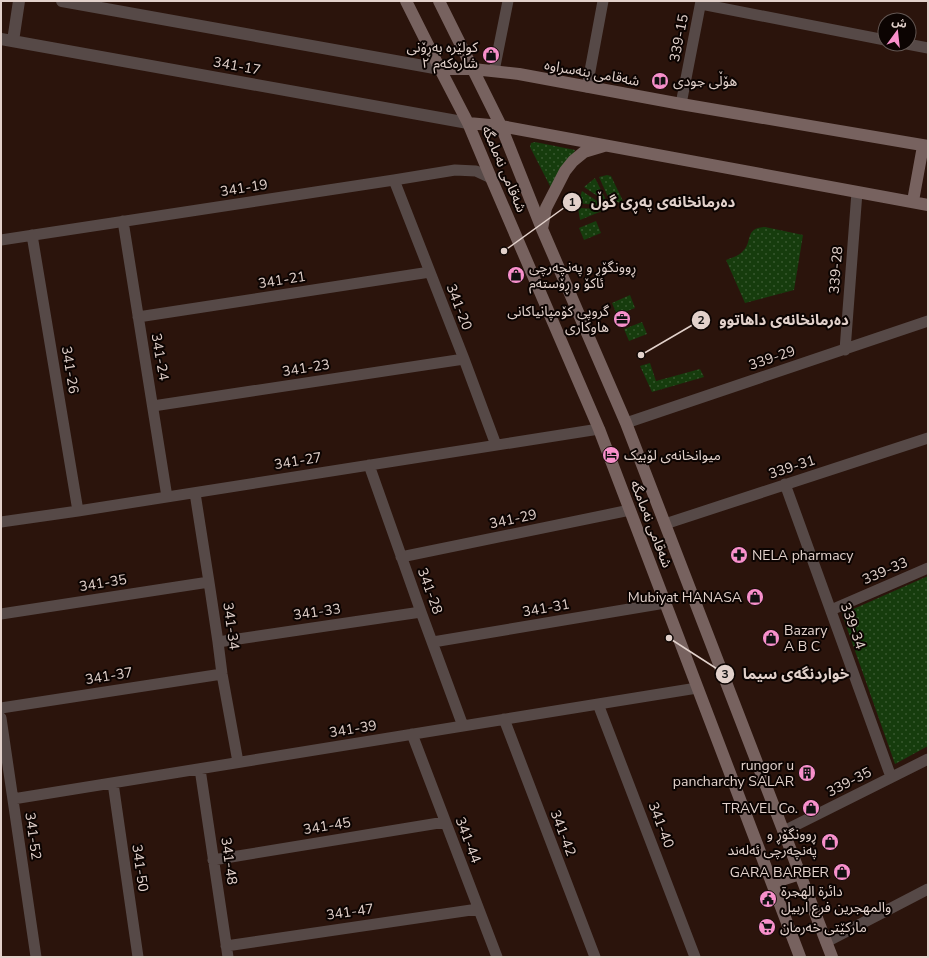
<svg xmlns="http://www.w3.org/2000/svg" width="929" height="958" viewBox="0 0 929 958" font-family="'Nunito Sans','Noto Sans Arabic',sans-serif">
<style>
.grass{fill:url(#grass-dots)}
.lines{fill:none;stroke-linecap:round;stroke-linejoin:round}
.minor{stroke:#564947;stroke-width:11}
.tertiary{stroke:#564947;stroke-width:12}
.secondary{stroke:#77625f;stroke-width:12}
.labels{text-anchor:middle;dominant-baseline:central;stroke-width:4;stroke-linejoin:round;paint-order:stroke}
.street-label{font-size:14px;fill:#e2d1cb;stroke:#0c0402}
.poi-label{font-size:14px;fill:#e2d1cb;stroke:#0c0402;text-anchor:end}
.leader{fill:none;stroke:#e2d1cb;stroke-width:1.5}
.callout-dot{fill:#e2d1cb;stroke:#0c0402;stroke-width:1.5}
.mark-label{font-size:12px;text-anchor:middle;font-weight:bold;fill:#111}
.callout-label{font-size:15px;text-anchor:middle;font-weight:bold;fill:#e2d1cb;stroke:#0c0402;stroke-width:4;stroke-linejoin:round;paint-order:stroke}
</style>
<defs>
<pattern id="grass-dots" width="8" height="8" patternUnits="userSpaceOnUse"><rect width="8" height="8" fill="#163c0d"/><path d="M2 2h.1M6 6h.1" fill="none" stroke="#38572f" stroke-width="1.8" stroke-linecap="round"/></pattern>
</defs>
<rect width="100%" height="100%" fill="#2b140c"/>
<path class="grass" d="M535 142 575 150 574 153C564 164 556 174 551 188L530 147 531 143Z
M607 175 611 176 623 201 621 203C616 203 614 198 609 199L599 177Z
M595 178 606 200 605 201 584 187Z
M582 191 603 205V206L578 203Z
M578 208 602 209V211L580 220Z
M596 221 601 233 584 240 579 228Z
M765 227 803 235 794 290 745 303 726 260C731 258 739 256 743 251 753 242 744 228 765 227Z
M630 295 635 308 617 315 612 303Z
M642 322 647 334 629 341 624 329Z
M650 363 656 381 700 369 704 377 652 392 640 366Z
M928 576V746L895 764 842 614Z"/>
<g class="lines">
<path class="minor" d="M701 4 885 40
M907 44 928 48
M494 71 508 1
M587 87 603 1
M681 104 701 1
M394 180 464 359 496 445
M123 221 167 497
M32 235 78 511
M1 240 394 180 455 170 476 171 491 178
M138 317 430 272
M845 350 857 192
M153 406 464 359
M626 423 928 321
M369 465 421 612 463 726
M785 484 891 777
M195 493 209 582 218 642 222 674 238 762
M1 522 78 511 599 429
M665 524 928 438
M401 557 630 510
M831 610 928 568
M1 614 209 582
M218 642 421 612
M433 642 665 603
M598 704 695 957
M1 708 222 674
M1 718 36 957
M504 719 595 957
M412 734 497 957
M200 769 228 957
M113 783 138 957
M13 799 697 688
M784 831 928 759
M213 860 445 822
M826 942 928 889
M226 946 478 909"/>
<path class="tertiary" d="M62 1 440 69
M1 39 468 123
M13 41 19 1"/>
<path class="secondary" d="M406 1 440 69 468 123 491 178 599 429 800 957
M439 1 501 126 542 229 626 423 832 957
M440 69H473L519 74 681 104 928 146
M468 123 501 126 928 205
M913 201 923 146
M542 229 546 208 565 171 573 161 584 152 604 146
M772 883 800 874"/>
</g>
<defs>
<g id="shop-disc" transform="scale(0.9)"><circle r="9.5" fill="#f890cb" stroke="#0c0402"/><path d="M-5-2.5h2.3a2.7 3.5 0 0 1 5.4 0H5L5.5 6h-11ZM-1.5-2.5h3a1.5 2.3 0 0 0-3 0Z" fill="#111"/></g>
<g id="library-disc" transform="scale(0.9)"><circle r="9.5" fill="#f890cb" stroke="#0c0402"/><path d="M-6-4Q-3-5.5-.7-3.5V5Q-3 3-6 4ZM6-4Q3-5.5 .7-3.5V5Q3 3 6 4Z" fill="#111"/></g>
<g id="office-disc" transform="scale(0.9)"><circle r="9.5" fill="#f890cb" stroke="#0c0402"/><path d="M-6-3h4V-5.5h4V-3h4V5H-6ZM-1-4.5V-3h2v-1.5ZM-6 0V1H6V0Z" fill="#111"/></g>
<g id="hotel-disc" transform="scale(0.9)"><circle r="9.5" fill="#f890cb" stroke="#0c0402"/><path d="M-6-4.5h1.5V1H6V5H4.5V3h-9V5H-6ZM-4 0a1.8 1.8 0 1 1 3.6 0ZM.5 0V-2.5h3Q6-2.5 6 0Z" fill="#111"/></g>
<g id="pharmacy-disc" transform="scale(0.9)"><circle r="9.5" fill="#f890cb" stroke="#0c0402"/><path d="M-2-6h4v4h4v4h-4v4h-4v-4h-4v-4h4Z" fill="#111"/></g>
<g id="building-disc" transform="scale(0.9)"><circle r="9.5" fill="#f890cb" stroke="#0c0402"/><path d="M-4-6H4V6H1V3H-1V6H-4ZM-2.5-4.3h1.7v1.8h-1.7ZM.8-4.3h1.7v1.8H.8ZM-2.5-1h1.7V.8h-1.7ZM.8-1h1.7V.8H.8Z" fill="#111"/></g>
<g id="civic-disc" transform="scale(0.9)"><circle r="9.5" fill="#f890cb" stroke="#0c0402"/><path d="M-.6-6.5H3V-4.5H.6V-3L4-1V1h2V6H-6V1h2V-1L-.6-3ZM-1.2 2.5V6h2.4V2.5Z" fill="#111"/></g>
<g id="supermarket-disc" transform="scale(0.9)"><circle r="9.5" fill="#f890cb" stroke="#0c0402"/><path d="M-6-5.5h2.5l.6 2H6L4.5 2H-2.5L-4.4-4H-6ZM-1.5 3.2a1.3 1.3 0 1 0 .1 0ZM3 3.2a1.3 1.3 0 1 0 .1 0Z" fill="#111"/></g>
</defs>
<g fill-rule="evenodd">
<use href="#shop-disc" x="491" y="55"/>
<use href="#library-disc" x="660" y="81"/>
<use href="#shop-disc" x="516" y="275"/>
<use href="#office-disc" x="622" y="319"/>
<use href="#hotel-disc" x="611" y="455"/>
<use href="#pharmacy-disc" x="739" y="555"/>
<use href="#shop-disc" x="755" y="597"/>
<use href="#shop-disc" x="771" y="638"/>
<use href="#building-disc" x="807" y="773"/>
<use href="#shop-disc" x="811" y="808"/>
<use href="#shop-disc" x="830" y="842"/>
<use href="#shop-disc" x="842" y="872"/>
<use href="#civic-disc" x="768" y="899"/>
<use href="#supermarket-disc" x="767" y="927"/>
</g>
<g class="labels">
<g class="street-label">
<text transform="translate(679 38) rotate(-79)">339-15</text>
<text transform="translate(237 66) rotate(10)">341-17</text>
<text transform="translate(592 73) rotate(10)">شەقامی بنەسراوە</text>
<text transform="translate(504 169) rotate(67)">شەقامی نەمامگە</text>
<text transform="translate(244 188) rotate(-9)">341-19</text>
<text transform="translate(836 270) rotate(-85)">339-28</text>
<text transform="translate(282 280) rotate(-9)">341-21</text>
<text transform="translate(459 307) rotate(69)">341-20</text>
<text transform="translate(160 357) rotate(80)">341-24</text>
<text transform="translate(772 358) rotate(-19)">339-29</text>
<text transform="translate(306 368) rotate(-9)">341-23</text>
<text transform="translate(70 370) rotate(81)">341-26</text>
<text transform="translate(298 461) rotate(-9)">341-27</text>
<text transform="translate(792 467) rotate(-18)">339-31</text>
<text transform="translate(513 519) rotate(-12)">341-29</text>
<text transform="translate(651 524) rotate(69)">شەقامی نەمامگە</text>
<text transform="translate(885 571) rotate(-23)">339-33</text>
<text transform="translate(103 583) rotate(-9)">341-35</text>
<text transform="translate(430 591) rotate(70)">341-28</text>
<text transform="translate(546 608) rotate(-10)">341-31</text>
<text transform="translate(317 612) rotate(-8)">341-33</text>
<text transform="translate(231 626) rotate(82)">341-34</text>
<text transform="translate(853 626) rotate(70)">339-34</text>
<text transform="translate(109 676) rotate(-9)">341-37</text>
<text transform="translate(353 729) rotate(-9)">341-39</text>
<text transform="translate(849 782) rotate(-27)">339-35</text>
<text transform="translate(661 825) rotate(69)">341-40</text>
<text transform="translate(327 826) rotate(-9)">341-45</text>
<text transform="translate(563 833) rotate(69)">341-42</text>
<text transform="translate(33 836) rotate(82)">341-52</text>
<text transform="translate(468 840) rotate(69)">341-44</text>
<text transform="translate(229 861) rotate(82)">341-48</text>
<text transform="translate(140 868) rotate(82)">341-50</text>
<text transform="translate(350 912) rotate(-8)">341-47</text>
</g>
<g class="poi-label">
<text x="478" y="47">کولێرە بەڕۆنی<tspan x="478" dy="16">شارەکەم ٢</tspan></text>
<text x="673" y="81" text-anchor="start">هۆڵی جودی</text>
<text x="529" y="267" text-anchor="start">ڕوونگۆڕ و پەنچەرچی<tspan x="529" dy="16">ئاکۆ و ڕۆستەم</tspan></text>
<text x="609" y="311">گروپی کۆمپانیاکانی<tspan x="609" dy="16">هاوکاری</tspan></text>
<text x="624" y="455" text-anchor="start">میوانخانەی لۆبیک</text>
<text x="752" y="555" text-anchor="start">NELA pharmacy</text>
<text x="742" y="597">Mubiyat HANASA</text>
<text x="784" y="630" text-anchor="start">Bazary<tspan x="784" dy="16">A B C</tspan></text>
<text x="794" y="765">rungor u<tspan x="794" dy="16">pancharchy SALAR</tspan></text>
<text x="798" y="808">TRAVEL Co.</text>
<text x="817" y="834">ڕوونگۆڕ و<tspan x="817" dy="16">پەنچەرچی ئەلەند</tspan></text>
<text x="829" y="872">GARA BARBER</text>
<text x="781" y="891" text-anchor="start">دائرة الهجرة<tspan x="781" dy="16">والمهجرين فرع اربيل</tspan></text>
<text x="780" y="927" text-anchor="start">مارکێتی خەرمان</text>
</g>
</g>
<path class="leader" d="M504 251L572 202M641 355L701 320M669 638L725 674"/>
<g class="callout-dot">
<circle cx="504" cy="251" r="4"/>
<circle cx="641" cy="355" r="4"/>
<circle cx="669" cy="638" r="4"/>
<circle cx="572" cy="202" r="10"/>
<circle cx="701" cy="320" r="10"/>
<circle cx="725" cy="674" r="10"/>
</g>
<g class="mark-label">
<text x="572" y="206">1</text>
<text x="701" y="324">2</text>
<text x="725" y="678">3</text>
</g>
<g class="callout-label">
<text x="663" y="207">دەرمانخانەی پەڕی گوڵ</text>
<text x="784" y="325">دەرمانخانەی داهاتوو</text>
<text x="796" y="679">خواردنگەی سیما</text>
</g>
<rect width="929" height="958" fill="none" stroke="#e2d1cb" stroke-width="4"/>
<g transform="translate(897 32) rotate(15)"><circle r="19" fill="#0c0402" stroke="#625652"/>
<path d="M0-3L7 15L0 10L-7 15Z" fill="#f890cb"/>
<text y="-6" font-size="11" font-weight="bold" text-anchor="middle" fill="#e2d1cb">ش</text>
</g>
</svg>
